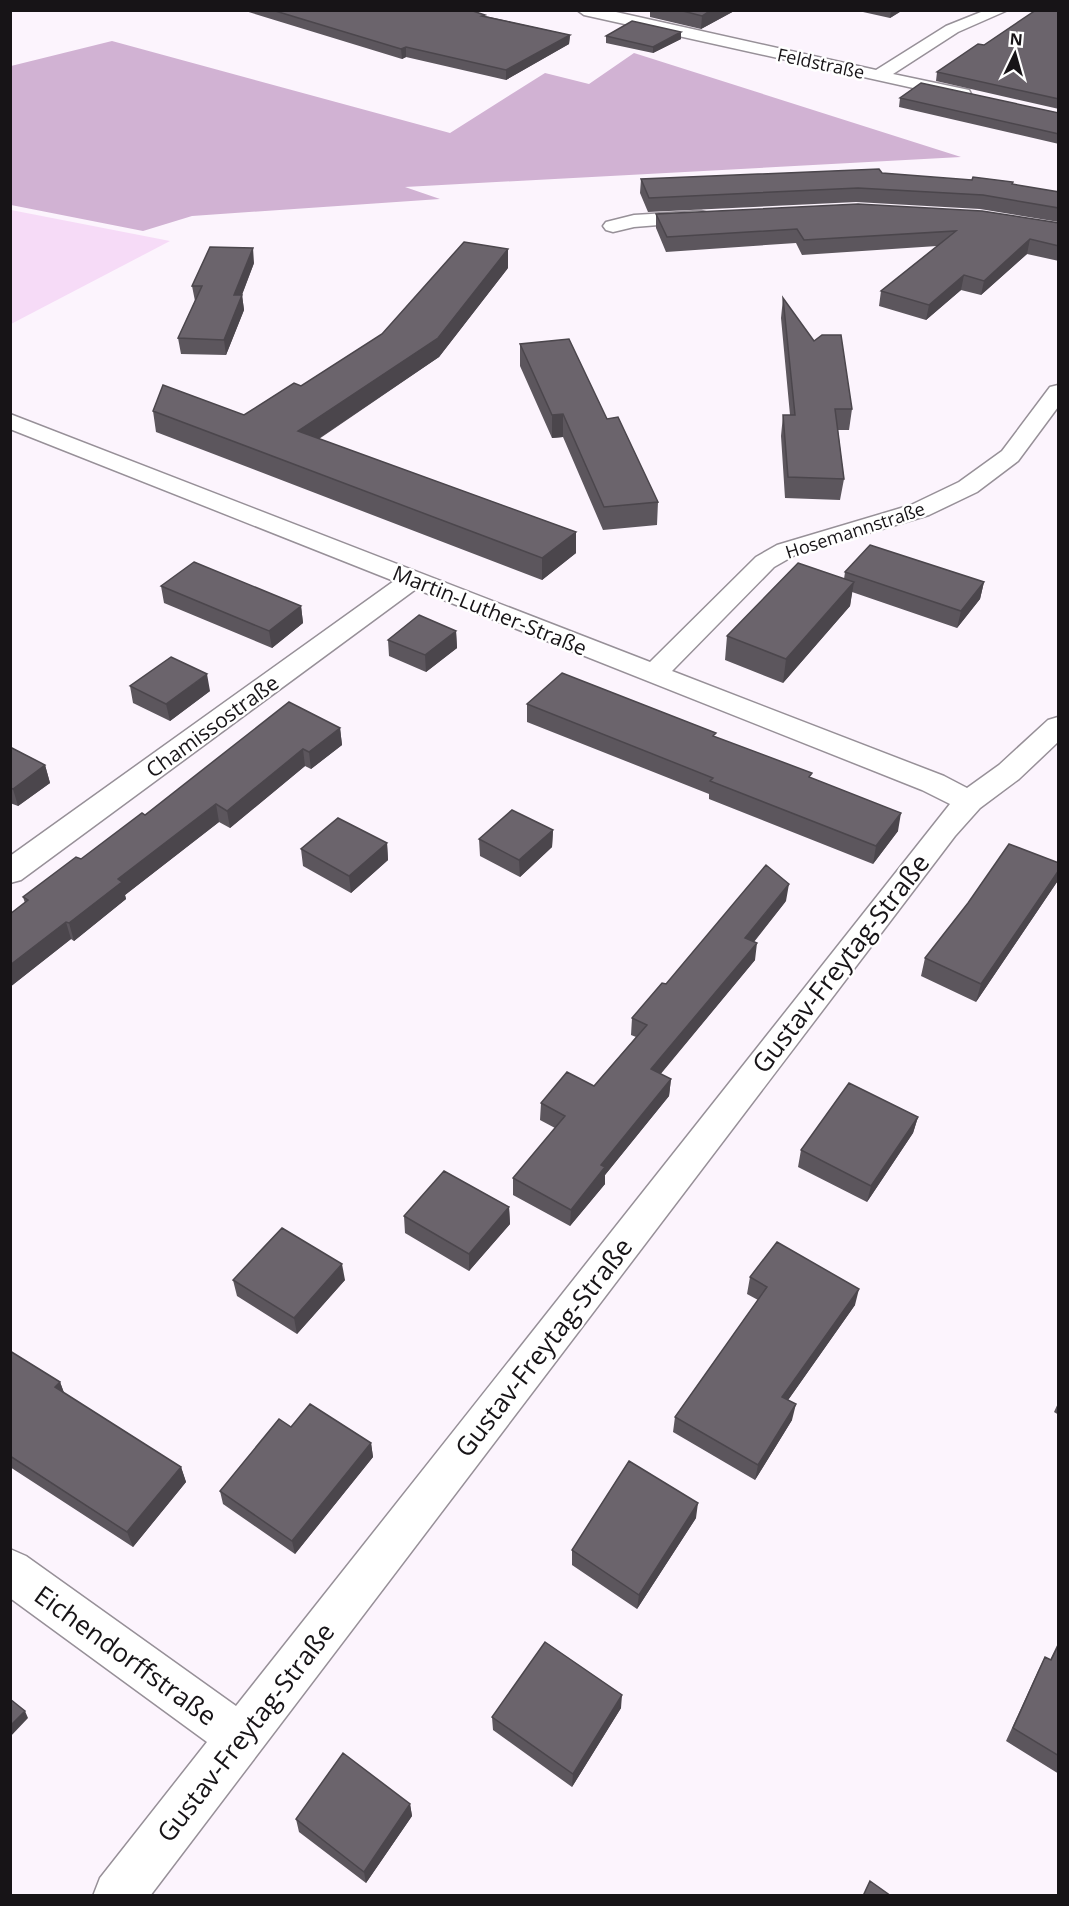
<svg xmlns="http://www.w3.org/2000/svg" width="1069" height="1906" viewBox="0 0 1069 1906" font-family="'Open Sans',sans-serif">
<style>
.green{fill:#f6dbf7}
.forest{fill:#d1b2d3}
.lines{fill:none;stroke-linecap:round;stroke-linejoin:round}
.street-casing{stroke:#979098;stroke-width:3}
.street{fill:#fff;fill-rule:evenodd}
.wall{fill:#5c565d}
.shaded-wall{fill:#4b464c}
.building{fill:#6b646c;stroke:#4b464c;stroke-width:1.5}
.labels{text-anchor:middle;dominant-baseline:central;stroke-width:5;stroke-linejoin:round;paint-order:stroke}
.far-street-label{font-size:18px;fill:#171417;stroke:#fff}
.street-label{font-size:21px;fill:#171417;stroke:#fff}
.near-street-label{font-size:26px;fill:#171417;stroke:#fff}
</style>
<rect width="100%" height="100%" fill="#fcf4fd"/>
<path class="green" d="M11 210 170 241 11 324Z"/>
<path class="forest" d="M112 41 450 133 545 73 589 84 634 53 961 157 405 187 440 199 192 216 143 231 11 205V66Z"/>
<g class="lines">
<g class="street-casing">
<path id="street" d="M577 10H607L876 70 946 26 986 10H1008L958 32 893 74 969 90 971 94 969 98 963 99 584 15Z
M701 211 708 213 711 217 708 221 634 227 613 232 606 230 603 226 606 222 634 215Z
M1058 385V407L1018 461 977 492 929 515 795 555 774 567 672 671 944 776 967 788 999 765 1048 720 1058 717V742L1019 779 980 808 955 836 150 1896H93L100 1878 207 1742 10 1598V1549L26 1556 236 1706 950 804 922 790 416 589 21 880 10 883V856L394 581 10 429V414L650 662 756 557 777 545 911 505 959 482 1002 451 1050 387Z"/>
</g>
<use href="#street" class="street"/>
</g>
<path class="wall" d="M242 10H470L485 16 570 35 569 44 506 80 406 57 402 59Z
M650 10H736L701 29 650 17Z
M854 10H903L890 18Z
M1059 10V109L936 81 937 72 984 45Z
M681 32V39L653 53 606 43V36Z
M900 98 1059 113V144L899 107Z
M882 173 1013 185 1059 192V222L980 209 856 202 648 212 640 193 641 179Z
M656 214 1059 223V261L1027 254 981 295 961 290 926 320 879 306 881 291 937 246 802 255 796 243 666 252 656 228Z
M254 263 242 295 244 310 226 355 181 354 178 338 195 301 192 286Z
M508 268 439 357 319 439 576 532V553L542 580 156 432 153 411 244 415 301 386 382 334Z
M783 298 852 409 849 430H838L844 479 840 500 785 498 781 436 783 415H790L781 318Z
M520 344 607 419 658 502 657 525 603 530 563 437 552 438 520 366Z
M845 572 984 582 980 599 957 628 852 592 850 606 783 683 725 660 727 636 844 579Z
M161 586 301 606 303 623 272 648 164 603Z
M456 631 457 648 426 672 389 656 388 640Z
M130 686 210 691 170 721 133 703Z
M527 704 715 737 811 778 898 831 873 864 709 799V794L527 722Z
M340 728 342 745 311 769 305 766 230 828 219 822 125 895 126 899 74 941 71 939 10 987V914L25 903 23 897 81 859Z
M10 747 45 765 50 783 18 806 10 803Z
M553 830 552 847 520 877 480 856 479 839Z
M387 843 388 860 351 893 303 866 301 849Z
M1059 863V876L1057 882 976 1002 921 976 925 958Z
M786 901 754 942 755 960 660 1074 671 1079 669 1096 605 1175V1184L570 1226 513 1195V1178L555 1128 540 1120 541 1103 594 1086 636 1037 631 1035 632 1018 666 984Z
M918 1117 913 1133 867 1202 798 1167 801 1150Z
M509 1207 510 1224 469 1271 405 1233 404 1216Z
M750 1277 855 1305 788 1400 792 1420 755 1480 673 1432 675 1417 758 1300 747 1294Z
M233 1280H345L297 1334 237 1296Z
M10 1351 60 1382 64 1393 181 1467 186 1482 133 1547 10 1467Z
M1059 1401V1415L1054 1412Z
M291 1427 371 1443 373 1457 295 1554 223 1504 220 1491Z
M696 1518 637 1609 572 1565V1550Z
M1059 1641V1774L1006 1741 1038 1671 1045 1657 1050 1660Z
M621 1708 572 1787 493 1730 492 1717Z
M410 1804 412 1816 366 1883 299 1832 296 1819Z"/>
<path class="shaded-wall" d="M711 10H736L701 29 702 16Z
M891 10H903L890 18Z
M681 32V39L653 53V47Z
M570 35 569 44 506 80V70Z
M406 47V57L402 59 401 49Z
M1030 239 1027 254 981 295 984 281Z
M253 248 254 263 236 310 234 295Z
M508 249V268L439 357 300 451 298 431Z
M964 275 961 290 926 320 929 305Z
M242 295 244 310 226 355 224 340Z
M563 414V437L552 438V415Z
M576 532V553L542 580V558Z
M854 582 850 606 783 683 786 659Z
M984 582 980 599 957 628 961 611Z
M301 606 303 623 272 648 269 631Z
M456 631 457 648 426 672 425 655Z
M207 674 210 691 170 721 166 704Z
M340 728 342 745 311 769 309 752Z
M303 749 305 766 230 828 227 811Z
M45 765 50 783 18 806 13 789Z
M216 804 219 822 125 895 126 899 74 941 69 923 118 879Z
M901 813 898 831 873 864 876 846Z
M553 830 552 847 520 877 519 860Z
M387 843 388 860 351 893 349 876Z
M1059 870V876L1057 882 976 1002 981 984Z
M789 884 786 901 743 955 745 938Z
M66 922 71 939 10 987V965Z
M757 943 755 960 650 1087 651 1069Z
M671 1079 669 1096 605 1175V1184L570 1226 571 1210 601 1165Z
M918 1117 913 1133 867 1202 871 1186Z
M509 1207 510 1224 469 1271V1254Z
M342 1264 345 1280 297 1334 294 1318Z
M859 1289 855 1305 779 1413 782 1397Z
M60 1382 66 1398 55 1387Z
M796 1404 792 1420 755 1480 758 1465Z
M371 1443 373 1457 295 1554 292 1541Z
M181 1467 186 1482 133 1547 127 1532Z
M698 1503 696 1518 637 1609 639 1595Z
M622 1695 621 1708 572 1787 573 1774Z
M25 1711 28 1718 10 1737V1726Z
M410 1804 412 1816 366 1883 364 1872Z"/>
<path class="building" d="M272 10H470L485 15 482 16 570 35 506 70 406 47 401 49Z
M679 10H711L702 16Z
M1036 10H1059V99L937 72 978 44 984 45Z
M632 21 681 32 653 47 606 36Z
M921 83 1059 113V134L900 98Z
M879 169 882 173 972 180 973 177 1013 182 1012 184 1059 192V208L983 195 858 188 649 198 641 179Z
M858 204 982 211 1059 223V246L1030 239 984 281 964 275 929 305 881 291 956 231 804 240 797 229 667 237 656 214Z
M464 242 508 249 438 338 298 431 576 532 542 558 153 411 163 385 244 415 294 383 301 386 382 334Z
M210 247 253 248 234 295H242L224 340 178 338 202 286H192Z
M783 298 814 341 822 335H841L852 409H835L844 479 788 477 783 415H795Z
M569 339 607 419 618 417 658 502 604 507 563 414 552 415 520 344Z
M870 545 984 582 961 611 845 572Z
M194 562 301 606 269 631 161 586Z
M798 563 854 582 786 659 727 636Z
M419 615 456 631 425 655 388 640Z
M171 657 207 674 166 704 130 686Z
M562 673 716 733 713 736 812 773 809 777 901 813 876 846 710 781 713 778 527 704Z
M289 702 340 728 309 752 303 749 227 811 216 804 118 879 122 882 69 923 66 922 10 965V914L28 900 23 897 76 857 81 859 142 813 145 815Z
M10 747 45 765 13 789 10 788Z
M512 810 553 830 519 860 479 839Z
M338 818 387 843 349 876 301 849Z
M1009 844 1059 863V870L981 984 925 958 968 903Z
M766 865 789 884 745 938 757 943 651 1069 671 1079 601 1165 605 1167 571 1210 513 1178 565 1116 541 1103 567 1072 594 1086 647 1025 632 1018 662 983 666 984Z
M849 1083 918 1117 871 1186 801 1150Z
M444 1171 509 1207 469 1254 404 1216Z
M282 1228 342 1264 294 1318 233 1280Z
M777 1242 859 1289 782 1397 796 1404 758 1465 675 1417 767 1287 750 1277Z
M10 1351 60 1382 55 1387 181 1467 127 1532 10 1456Z
M310 1404 371 1443 292 1541 220 1491 279 1419 291 1427Z
M629 1461 698 1503 639 1595 572 1550Z
M545 1642 622 1695 573 1774 492 1717Z
M1059 1644V1756L1013 1728 1045 1657 1051 1660Z
M10 1699 25 1711 10 1726Z
M343 1753 410 1804 364 1872 296 1819Z
M870 1881 891 1896H863Z"/>
<g class="labels">
<g class="far-street-label">
<text transform="translate(821 63) rotate(12)">Feldstraße</text>
<text transform="translate(855 530) rotate(-18)">Hosemannstraße</text>
</g>
<g class="street-label">
<text transform="translate(490 610) rotate(22)">Martin-Luther-Straße</text>
<text transform="translate(212 726) rotate(-36)">Chamissostraße</text>
</g>
<g class="near-street-label">
<text transform="translate(840 963) rotate(-52)">Gustav-Freytag-Straße</text>
<text transform="translate(543 1347) rotate(-52)">Gustav-Freytag-Straße</text>
<text transform="translate(126 1655) rotate(36)">Eichendorffstraße</text>
<text transform="translate(245 1732) rotate(-52)">Gustav-Freytag-Straße</text>
</g>
</g>
<rect width="1069" height="1906" fill="none" stroke="#171417" stroke-width="24"/>
<g transform="translate(1015 54) rotate(5)" stroke="#ffffff" stroke-width="4.5" paint-order="stroke">
<path d="M0-4.5L10 22L0 15L-10 22Z" fill="#171417"/>
<text y="-9" font-size="16" font-weight="bold" text-anchor="middle" fill="#171417">N</text>
</g>
</svg>
